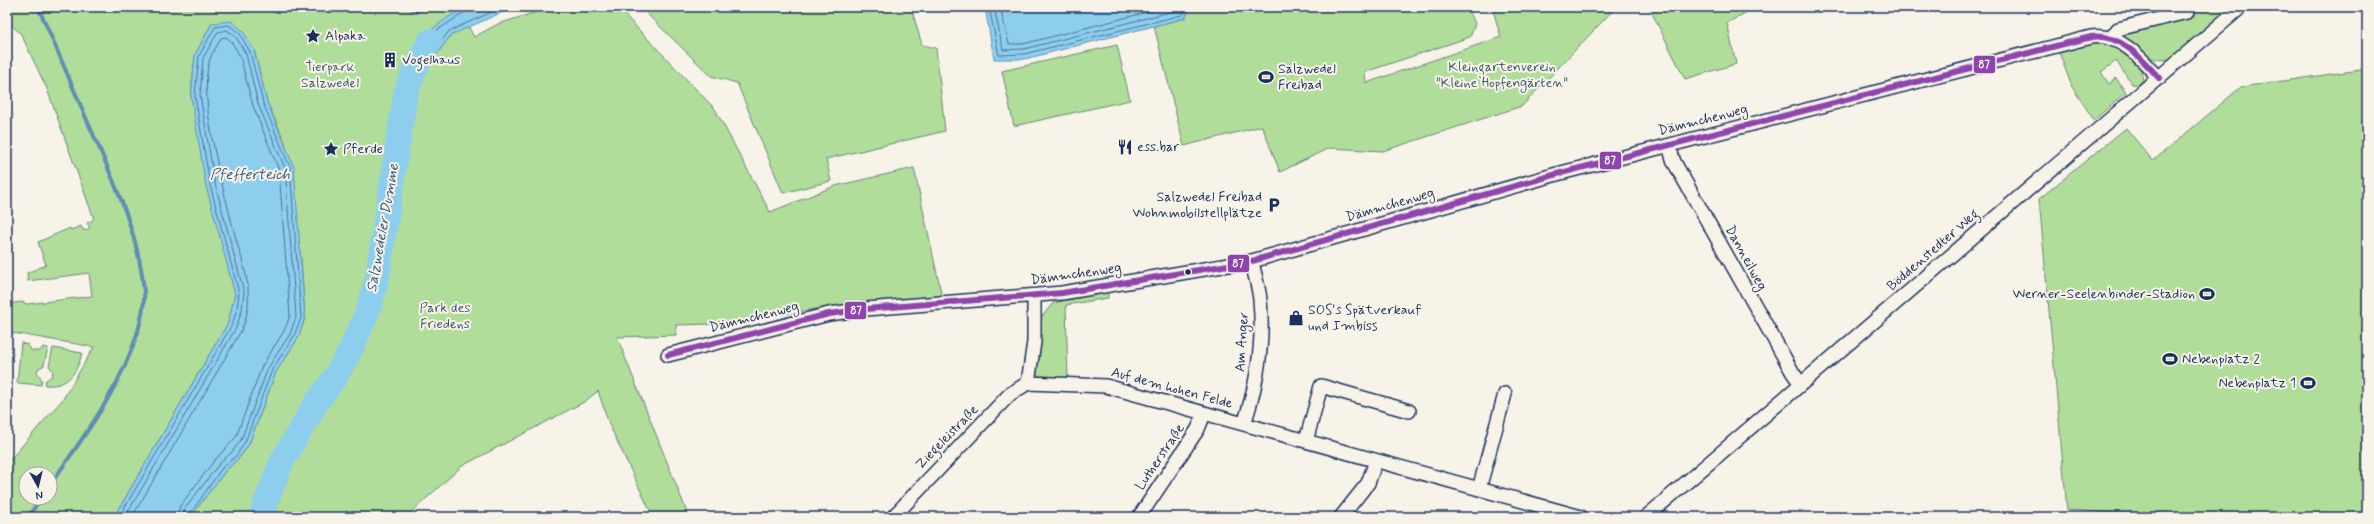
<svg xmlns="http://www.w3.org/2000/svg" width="2374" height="524" viewBox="0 0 2374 524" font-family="Mynerve,sans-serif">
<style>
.green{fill:#b1dd9a;stroke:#66867c;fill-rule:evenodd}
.water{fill:#8dceee;stroke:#5f8eb4}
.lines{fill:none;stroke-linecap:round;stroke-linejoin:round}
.shore{stroke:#496f98;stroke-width:1}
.stream{stroke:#5f8eb4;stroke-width:4}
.river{stroke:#8dceee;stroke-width:25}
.minor-casing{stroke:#1b2f5e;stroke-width:16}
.minor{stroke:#f7f3e8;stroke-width:13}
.bus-1-casing{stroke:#f7f3e8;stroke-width:9}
.bus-1{stroke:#8e44ad;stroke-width:6}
.bus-dot{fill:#1b2f5e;stroke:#f7f3e8;stroke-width:1.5}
.labels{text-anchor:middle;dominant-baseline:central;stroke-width:4;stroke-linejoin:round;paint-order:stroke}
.poi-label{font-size:14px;fill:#1b2f5e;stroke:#f7f3e8;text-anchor:start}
.park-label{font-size:14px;fill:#405a6d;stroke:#f7f3e8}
.street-label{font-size:14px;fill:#1b2f5e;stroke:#f7f3e8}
.water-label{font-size:15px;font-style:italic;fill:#385782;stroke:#f7f3e8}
.line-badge{stroke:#f7f3e8;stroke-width:1.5}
.badge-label{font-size:11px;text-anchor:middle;font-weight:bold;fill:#fff}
</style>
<rect width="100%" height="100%" fill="#f7f3e8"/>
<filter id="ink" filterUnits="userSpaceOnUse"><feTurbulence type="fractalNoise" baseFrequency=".025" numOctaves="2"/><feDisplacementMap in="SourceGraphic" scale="8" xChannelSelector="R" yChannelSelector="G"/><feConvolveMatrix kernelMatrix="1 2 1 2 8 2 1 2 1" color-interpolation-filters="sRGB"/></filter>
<g filter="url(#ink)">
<path class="green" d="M7 7H458L474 37 498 24 552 7H617L715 109 770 212 835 186 914 168 942 297 816 309 713 324 676 325V335L617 337 689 517H653L609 424 598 391 584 402 462 466 406 517H190L226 470 239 458 249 444 276 372 298 338 305 318 301 259 285 142 267 102 254 50 212 23 195 55 191 96 235 294 228 323 114 517H7V463L63 399 94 347 7 332V304L22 302 27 304 92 296 89 273 28 281 27 273 46 265 38 242 70 228 71 230 81 226 84 231 90 228 87 223 94 219 47 89 21 34 7 21ZM26 474H50V498H26Z
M640 7H911L922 45 936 48 945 131 826 159 831 181 783 193 737 83 711 76Z
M1191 7H1468L1475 24 1470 37 1365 72 1366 83 1501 37 1492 7H1616L1522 106 1383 151 1329 148 1280 172 1262 126 1184 146 1154 26 1185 18Z
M1649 7H1756L1727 23 1736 64 1685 79Z
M2195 7 2224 8 2220 16 2172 58C2149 65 2143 50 2124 38V34L2127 30 2189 14Z
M2092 43C2111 43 2124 49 2139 61L2143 80 2138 85 2132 84 2116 61 2101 72 2109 84 2116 78 2126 93 2094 120 2072 87 2059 52Z
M1117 45 1130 100 1014 126 1002 71Z
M2367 69V517H2186L2067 510 2039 199 2126 128 2153 161 2241 87Z
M1108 292V298L1066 305 1068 379H1044L1035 372 1040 319 1053 303Z
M21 343 28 345 32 351H40L43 347 48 348 44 365 38 369 37 372 42 380 41 385 17 383Z
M53 348 82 353C77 373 68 387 45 385L46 380 52 376 53 371 49 366Z"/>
<path class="water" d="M466 7H514L451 35 427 68 409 71 430 31 447 18Z
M985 7H1191L1185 18 1025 59H994Z
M231 21 243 31 254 50 267 102 294 167 305 318 298 338 276 372 249 444 239 458 226 470 191 516 114 517 228 323 235 294 206 186 191 96 195 55 212 23Z"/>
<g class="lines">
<path class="shore" d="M467 7 465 12 433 33 419 64 425 63 449 31 503 7
M989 7 999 55 1024 54 1182 15 1187 7
M994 7 1003 50 1024 49 1178 10 1181 7
M1000 7 1009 44H1023L1167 7
M119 517 232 325 237 309 239 293 210 185 195 96 199 56 215 27 229 25 240 34 250 52 263 103 290 167 301 318 294 336 272 370 245 442 236 456 222 468 188 517
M125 517 236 328 242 310 244 292 215 184 200 95 203 58 218 32 227 30 236 37 246 54 258 104 285 168 296 317 290 334 268 368 241 440 232 452 219 464 184 510 183 517
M132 517 241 331C256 298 245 271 236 239 226 199 196 96 210 59 212 52 218 45 221 38L226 37 231 41 240 56 253 106 279 170 290 316 284 331 262 366 236 437 214 461 180 506 177 517"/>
<path class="stream" d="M38 7C55 44 70 81 86 118 110 173 139 231 144 292 145 303 141 320 138 331 121 388 84 436 50 485
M410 7 416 12
M28 517 41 498"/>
<path class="river" d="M260 517 282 461 316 403 334 379 350 351 367 313 377 279 406 91 415 69 430 41"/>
<g class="minor-casing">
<path id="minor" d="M2111 38 2118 29 2187 12
M1669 146 1674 162 1793 373 1801 384
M668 355 829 314 866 309 1062 293 1252 261 1557 174 2091 37C2120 33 2141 58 2159 78
M1028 383 1034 342V297
M1244 424C1257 385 1264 342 1260 300 1259 287 1254 274 1252 261
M1306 441 1321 386 1409 411
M1479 489 1505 394
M893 517 1010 394 1028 383 1106 386 1581 517
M1139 517 1198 429 1204 414
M1341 517 1368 483 1376 461
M1646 517 2241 7"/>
</g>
<use href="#minor" class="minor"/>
<g class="bus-1-casing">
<path id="bus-1" d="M668 355 829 314 866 309 1062 293 1252 261 1557 174 2091 37C2120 33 2141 58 2159 78"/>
</g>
<use href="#bus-1" class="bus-1"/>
</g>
</g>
<defs>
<g id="sight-bare" transform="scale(1.2)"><path d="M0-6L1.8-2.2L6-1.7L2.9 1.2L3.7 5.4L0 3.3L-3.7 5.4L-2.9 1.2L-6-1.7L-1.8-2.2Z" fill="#1b2f5e" stroke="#f7f3e8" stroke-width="2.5" paint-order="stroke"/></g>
<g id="building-bare" transform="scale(1.2)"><path d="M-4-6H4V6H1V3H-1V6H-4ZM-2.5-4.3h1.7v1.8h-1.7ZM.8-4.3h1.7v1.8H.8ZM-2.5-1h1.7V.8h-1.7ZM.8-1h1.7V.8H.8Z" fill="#1b2f5e" stroke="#f7f3e8" stroke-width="2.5" paint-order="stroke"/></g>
<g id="stadium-bare" transform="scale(1.2)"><path d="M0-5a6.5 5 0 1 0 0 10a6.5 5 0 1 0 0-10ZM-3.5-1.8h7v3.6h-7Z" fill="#1b2f5e" stroke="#f7f3e8" stroke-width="2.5" paint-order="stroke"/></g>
<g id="restaurant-bare" transform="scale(1.2)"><path d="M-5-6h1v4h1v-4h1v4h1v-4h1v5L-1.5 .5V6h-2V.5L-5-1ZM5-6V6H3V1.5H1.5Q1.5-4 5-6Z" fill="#1b2f5e" stroke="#f7f3e8" stroke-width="2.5" paint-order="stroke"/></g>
<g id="parking-bare" transform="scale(1.2)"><path d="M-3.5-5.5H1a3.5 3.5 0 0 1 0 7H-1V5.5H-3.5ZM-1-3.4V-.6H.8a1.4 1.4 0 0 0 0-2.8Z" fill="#1b2f5e" stroke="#f7f3e8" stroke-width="2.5" paint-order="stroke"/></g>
<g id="shop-bare" transform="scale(1.2)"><path d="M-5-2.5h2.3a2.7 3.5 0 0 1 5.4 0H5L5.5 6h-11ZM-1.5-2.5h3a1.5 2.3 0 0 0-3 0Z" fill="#1b2f5e" stroke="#f7f3e8" stroke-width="2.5" paint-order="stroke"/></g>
</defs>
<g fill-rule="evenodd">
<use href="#sight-bare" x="313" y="36"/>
<use href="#building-bare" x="390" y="60"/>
<use href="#stadium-bare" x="1266" y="77"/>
<use href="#restaurant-bare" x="1125" y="147"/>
<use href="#sight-bare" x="331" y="149"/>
<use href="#parking-bare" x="1274" y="205"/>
<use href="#stadium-bare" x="2207" y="294"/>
<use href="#shop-bare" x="1296" y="318"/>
<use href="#stadium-bare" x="2170" y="359"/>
<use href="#stadium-bare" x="2308" y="383"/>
</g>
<circle class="bus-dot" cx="1188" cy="272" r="3.5"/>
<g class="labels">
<g class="poi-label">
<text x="325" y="36">Alpaka</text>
<text x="402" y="60">Vogelhaus</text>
<text x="1278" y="69">Salzwedel<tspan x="1278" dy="16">Freibad</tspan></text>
<text x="1137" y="147">ess.bar</text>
<text x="343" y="149">Pferde</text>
<text x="1262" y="197" text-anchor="end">Salzwedel Freibad<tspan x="1262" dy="16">Wohnmobilstellplätze</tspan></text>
<text x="2195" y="294" text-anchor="end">Werner-Seelenbinder-Stadion</text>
<text x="1308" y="310">SOS's Spätverkauf<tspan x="1308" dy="16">und Imbiss</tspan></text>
<text x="2182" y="359">Nebenplatz 2</text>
<text x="2296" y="383" text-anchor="end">Nebenplatz 1</text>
</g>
<g class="park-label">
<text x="330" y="67">Tierpark<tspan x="330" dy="16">Salzwedel</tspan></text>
<text x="1502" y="67">Kleingartenverein<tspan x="1502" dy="16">"Kleine Hopfengärten"</tspan></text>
<text x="445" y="308">Park des<tspan x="445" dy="16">Friedens</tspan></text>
</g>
<g class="street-label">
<text transform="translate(1703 120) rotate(-14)">Dämmchenweg</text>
<text transform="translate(1390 205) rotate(-16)">Dämmchenweg</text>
<text transform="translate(1933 250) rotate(-41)">Böddenstedter Weg</text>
<text transform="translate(1746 258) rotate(61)">Danneilweg</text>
<text transform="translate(1076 274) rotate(-8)">Dämmchenweg</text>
<text transform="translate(754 317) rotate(-14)">Dämmchenweg</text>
<text transform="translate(1242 342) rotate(-86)">Am Anger</text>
<text transform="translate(1172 388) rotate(15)">Auf dem hohen Felde</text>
<text transform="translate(947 437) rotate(-46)">Ziegeleistraße</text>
<text transform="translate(1160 457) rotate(-56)">Lutherstraße</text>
</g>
<g class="water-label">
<text x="250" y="175">Pfefferteich</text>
<text transform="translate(383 228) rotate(-80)">Salzwedeler Dumme</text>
</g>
</g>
<g class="line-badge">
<rect x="1973" y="55" width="23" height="19" rx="4" fill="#8e44ad"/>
<rect x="1599" y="151" width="23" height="19" rx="4" fill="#8e44ad"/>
<rect x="1227" y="254" width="23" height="19" rx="4" fill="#8e44ad"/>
<rect x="844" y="301" width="23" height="19" rx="4" fill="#8e44ad"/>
</g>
<g class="badge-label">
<text x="1984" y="68">87</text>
<text x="1610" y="164">87</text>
<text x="1238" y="267">87</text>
<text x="856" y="314">87</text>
</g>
<rect width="2374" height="524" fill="none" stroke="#f7f3e8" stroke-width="24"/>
<rect x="12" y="12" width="2350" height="500" fill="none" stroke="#1b2f5e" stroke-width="1.5" filter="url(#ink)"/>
<g transform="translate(38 486) rotate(172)"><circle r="19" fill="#f7f3e8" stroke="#9fa5b1"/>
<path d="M0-3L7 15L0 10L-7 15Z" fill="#1b2f5e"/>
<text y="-6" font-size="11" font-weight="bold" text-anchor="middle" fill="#1b2f5e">N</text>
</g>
</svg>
